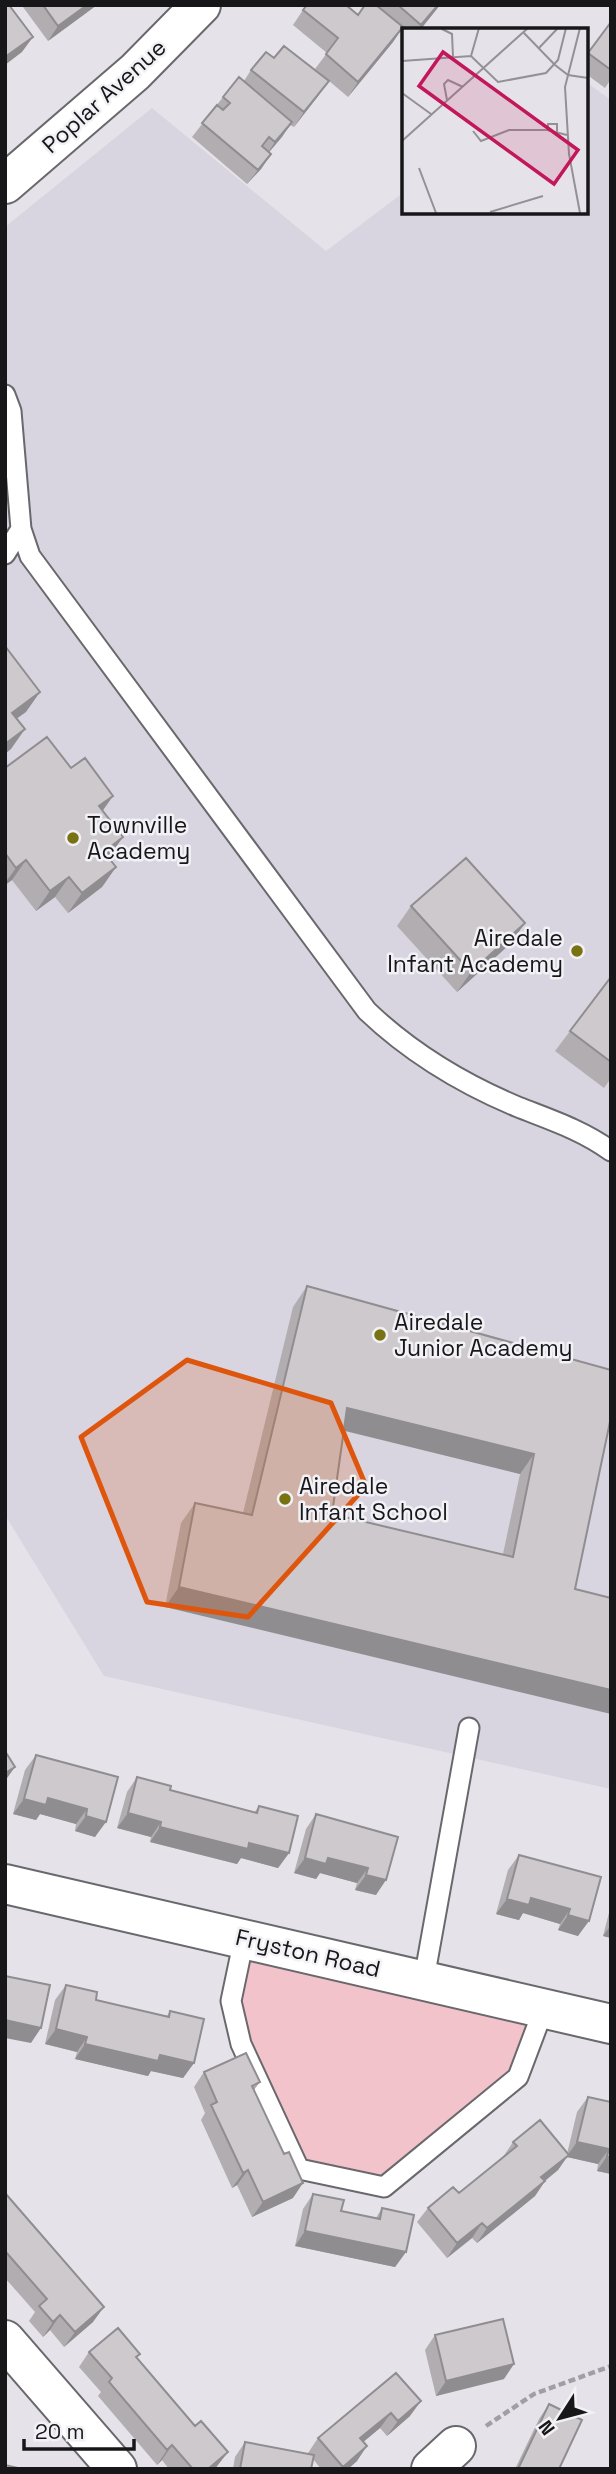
<svg xmlns="http://www.w3.org/2000/svg" width="616" height="2474" viewBox="0 0 616 2474" font-family="'Space Grotesk',sans-serif">
<style>
.built{fill:#d8d4e0}
.green{fill:#f2c3cb}
.lines{fill:none;stroke-linecap:round;stroke-linejoin:round}
.lane-casing{stroke:#69686c;stroke-width:23}
.street-casing{stroke:#69686c;stroke-width:42}
.secondary-casing{stroke:#69686c;stroke-width:42}
.path{stroke:#a09fa4;stroke-width:4.5;stroke-dasharray:7 3.5;stroke-linecap:butt}
.lane{stroke:#fff;stroke-width:19}
.street{stroke:#fff;stroke-width:38}
.secondary{stroke:#fff;stroke-width:38}
.wall{fill:#b1adb0;fill-rule:evenodd}
.shaded-wall{fill:#908d90}
.building{fill:#cec9cd;stroke:#908d90;stroke-width:2;fill-rule:evenodd}
.marked{fill:#de560d;fill-opacity:0.2;stroke:#de560d;stroke-width:5;stroke-linejoin:round}
.poi-dot{fill:#797213;stroke:#f2f1f6;stroke-width:2.5}
.labels{text-anchor:middle;dominant-baseline:central;stroke-width:5;stroke-linejoin:round;paint-order:stroke}
.street-label{font-size:23px;fill:#171719;stroke:#f2f1f6}
.poi-label{font-size:23px;fill:#171719;stroke:#f2f1f6;text-anchor:start}
.inset-road{fill:none;stroke:#939196;stroke-width:2}
.view{fill:#c2185b;fill-opacity:0.15;stroke:#c2185b;stroke-width:3.5}
.inset-edge{fill:none;stroke:#171719;stroke-width:3.5}
</style>
<rect width="100%" height="100%" fill="#e5e3e9"/>
<path class="built" d="M586 82 611 100V1789L104 1676 5 1515V227L152 108 326 251 404 192V212H586Z"/>
<path class="green" d="M240 1959 537 2027 518 2077 384 2187 299 2169 241 2044Z"/>
<g class="lines">
<g class="lane-casing">
<path id="lane" d="M5 395 11 411 21 529 30 556 367 1011C410 1052 463 1084 518 1107 551 1120 582 1130 611 1151
M5 554 21 529
M244 1939 231 2001 241 2044 299 2169 384 2187 518 2077 544 2008
M424 1979 469 1728"/>
</g>
<g class="street-casing">
<path id="street" d="M5 184 135 72 201 5
M5 2340 117 2469
M431 2469 456 2446"/>
</g>
<g class="secondary-casing">
<path id="secondary" d="M5 1884 611 2024"/>
</g>
<path class="path" d="M486 2426 534 2394 611 2366"/>
<use href="#lane" class="lane"/>
<use href="#street" class="street"/>
<use href="#secondary" class="secondary"/>
</g>
<path class="wall" d="M24 5H97L48 41 23 7Z
M379 5H440L420 30H404V35L400 31 393 42 348 97 315 69 327 53 293 25 303 10 358 15 378 7Z
M611 22V79L605 88 586 74V55Z
M251 70 318 96 294 127 290 125 269 152 271 154 261 169 247 184 192 137 223 97 244 81Z
M5 768 103 811 109 858 116 867 102 887 68 913 55 897 36 911 12 880 5 885Z
M411 906 511 943 457 992 397 926Z
M611 977V1078L604 1088 555 1051Z
M307 1286 611 1370 575 1589 165 1607 181 1523 195 1503 243 1513 293 1307ZM344 1430 520 1474 503 1554 332 1514Z
M36 1755 118 1777 95 1837 75 1831 76 1824 40 1814 36 1820 13 1814 25 1770Z
M137 1777 170 1790 254 1813 259 1806 289 1853 278 1868 241 1858 237 1864 150 1842 151 1837 117 1828 127 1792Z
M316 1814 398 1837 376 1895 355 1890 357 1883 320 1873 316 1879 294 1873 306 1829Z
M519 1855 601 1877 578 1936 558 1930 560 1924 523 1913 519 1920 496 1914 508 1870Z
M611 1905V1938L603 1936Z
M66 1985 96 2000 167 2016 170 2011 194 2063 183 2078 151 2071 148 2076 75 2059 77 2052 45 2044 55 2000Z
M204 2072 260 2082 254 2090 293 2198 252 2217 237 2185 232 2188 201 2120 205 2113 194 2087Z
M588 2097 611 2102V2174L597 2171 598 2164 567 2157 558 2170 545 2181 535 2196 477 2243 472 2238 447 2258 417 2222 428 2208 459 2193 503 2157 513 2142 567 2154 577 2112Z
M5 2193 93 2322 64 2347 50 2330 43 2337 29 2321 35 2312 5 2278Z
M313 2194 341 2211 376 2218 382 2208 406 2252 395 2267 295 2246 303 2209Z
M435 2335 504 2379 436 2396 425 2350Z
M89 2352 137 2358 195 2426 228 2452 217 2466 215 2469H169L162 2460 157 2465 98 2396 101 2392 79 2367Z
M396 2373 410 2416 387 2436 380 2428 363 2442 357 2461 348 2469H321L313 2459 311 2469H233L235 2457 245 2442 310 2455 308 2453 318 2438Z
M549 2404 559 2469H515L539 2419Z"/>
<path class="shaded-wall" d="M87 5H97L48 41 58 26Z
M438 5H440L420 30H418Z
M403 27 393 42 348 97 358 82Z
M33 37 22 52 5 65V57Z
M329 81 318 96 294 127 304 112Z
M292 122 282 137 265 157 275 142Z
M271 154 261 169 247 184 258 170Z
M40 692 26 712 5 727 12 713Z
M25 729 11 749 5 754V744Z
M113 796 99 816V806Z
M123 837 109 857 104 852Z
M26 860 12 880 5 885V883L16 868Z
M116 867 102 887 68 913 82 893Z
M69 877 55 897 36 911 50 891Z
M525 923 511 943 457 992 471 972Z
M347 1408 534 1454 520 1474 333 1428Z
M179 1587 611 1690V1714L165 1607Z
M15 1767 5 1781V1773Z
M48 1798 87 1809 76 1824 40 1814 36 1820 13 1814 24 1799Z
M128 1813 161 1822 151 1837 117 1828Z
M86 1816 106 1822 95 1837 75 1831Z
M160 1827 249 1843 289 1853 278 1868 241 1858 237 1864 150 1842Z
M305 1858H328L368 1868 357 1883 320 1873 316 1879 294 1873Z
M366 1875 386 1880 376 1895 355 1890Z
M531 1898 570 1909 560 1924 523 1913 519 1920 496 1914 507 1899Z
M568 1915 589 1921 578 1936 558 1930Z
M611 1925V1938L603 1936Z
M5 2020 41 2028 31 2043 5 2038Z
M56 2029 87 2037 77 2052 45 2044Z
M85 2044 160 2055 194 2063 183 2078 151 2071 148 2076 75 2059Z
M577 2142 609 2149 598 2164 567 2157 558 2170 531 2192 541 2177 567 2156Z
M607 2156 611 2157V2174L597 2171Z
M248 2170 237 2185 232 2188 243 2173Z
M545 2181 535 2196 477 2243 487 2228Z
M303 2183 293 2198 252 2217 263 2202Z
M482 2223 472 2238 447 2258 457 2243Z
M305 2231 406 2252 395 2267 295 2246Z
M104 2307 93 2322 64 2347 75 2332Z
M60 2315 50 2330 43 2337 53 2322Z
M514 2364 504 2379 436 2396 446 2381Z
M421 2401 410 2416 387 2436 398 2421Z
M391 2413 380 2428 350 2453 360 2438Z
M172 2445 162 2460 157 2465 167 2450Z
M367 2446 357 2461 348 2469H341Z
M228 2452 217 2466 215 2469H208Z"/>
<path class="building" d="M5 5H9L33 37 5 57Z
M43 5H87L58 26Z
M307 5H346L358 15 365 5H376L403 27 358 82 326 54 338 38 303 10Z
M398 5H438L421 25Z
M611 22V70L588 53Z
M284 46 329 81 304 112 251 70 266 52 274 58Z
M239 77 292 122 275 142 269 137 262 146 271 154 258 170 202 123 217 105 223 110 230 103 223 97Z
M5 646 40 692 12 713 25 729 5 744Z
M47 737 71 768 85 758 113 796 99 806 123 837 104 852 116 867 82 893 69 877 50 891 26 860 16 868 5 853V768Z
M466 858 525 923 471 972 411 906Z
M611 977V1062L570 1031Z
M307 1286 611 1370V1417L575 1589 611 1598V1690L179 1587 195 1503 252 1515ZM347 1408 534 1454 513 1557 332 1514Z
M5 1751 15 1767 5 1773Z
M36 1755 118 1777 106 1822 86 1816 87 1809 48 1798 46 1805 24 1799Z
M137 1777 171 1786 170 1790 257 1813 259 1806 298 1816 289 1853 249 1843 248 1849 160 1827 161 1822 128 1813Z
M316 1814 398 1837 386 1880 366 1875 368 1868 328 1858 326 1864 305 1858Z
M519 1855 601 1877 589 1921 568 1915 570 1909 531 1898 529 1905 507 1899Z
M5 1976 50 1985 41 2028 5 2020Z
M66 1985 97 1992 96 2000 169 2017 170 2011 204 2019 194 2063 160 2055 158 2061 85 2044 87 2037 56 2029Z
M246 2053 260 2082 252 2086 284 2154 289 2152 303 2183 263 2202 248 2170 243 2173 211 2105 217 2102 204 2072Z
M588 2097 611 2102V2157L607 2156 609 2149 577 2142Z
M540 2120 569 2155 541 2177 545 2181 487 2228 482 2223 457 2243 428 2208 453 2187 459 2193 517 2146 513 2142Z
M5 2193 104 2307 75 2332 60 2315 53 2322 39 2306 47 2299 5 2251Z
M313 2194 344 2200 341 2211 380 2219 382 2208 414 2215 406 2252 305 2231Z
M503 2319 514 2364 446 2381 435 2335Z
M118 2328 140 2354 136 2357 195 2426 201 2421 228 2452 208 2469H193L172 2445 167 2450 109 2382 112 2378 89 2352Z
M396 2373 421 2401 398 2421 391 2413 360 2438 367 2446 343 2467 318 2438Z
M549 2404 582 2420 559 2469H518Z
M245 2442 314 2455 311 2469H240Z
M5 2465 22 2469H5Z"/>
<path class="marked" d="M187 1360 331 1403 366 1486 248 1617 147 1602 81 1437Z"/>
<g class="poi-dot">
<circle cx="73" cy="838" r="7"/>
<circle cx="577" cy="951" r="7"/>
<circle cx="380" cy="1335" r="7"/>
<circle cx="285" cy="1499" r="7"/>
</g>
<g class="labels">
<g class="street-label">
<text transform="translate(104 96) rotate(-42)">Poplar Avenue</text>
<text transform="translate(308 1953) rotate(13)">Fryston Road</text>
</g>
<g class="poi-label">
<text x="87" y="825">Townville<tspan x="87" dy="26">Academy</tspan></text>
<text x="563" y="938" text-anchor="end">Airedale<tspan x="563" dy="26">Infant Academy</tspan></text>
<text x="394" y="1322">Airedale<tspan x="394" dy="26">Junior Academy</tspan></text>
<text x="299" y="1486">Airedale<tspan x="299" dy="26">Infant School</tspan></text>
</g>
</g>
<g transform="translate(402 28)">
<rect width="186" height="186" fill="#e5e3e9"/>
<path class="inset-road" d="M40 1 50 6 51 29M121 4 153 37 166 47 186 50M136 21 156 0M69 28 77 0M0 33 69 28 96 54 144 45 156 32 164 0M0 65 29 86M45 72 42 56 46 52 61 59M146 101V96H155V106M71 103 79 113 107 102H145L165 107M0 113 126 0M17 140 34 185M88 184 141 168M178 185 167 126 163 59 178 0"/>
<path class="view" d="M41 24 176 122 152 156 17 58Z"/>
<rect width="186" height="186" class="inset-edge"/>
</g>
<rect width="616" height="2474" fill="none" stroke="#171719" stroke-width="14"/>
<g transform="translate(560 2418) rotate(234)" stroke="#f2f1f6" stroke-width="5" paint-order="stroke">
<path d="M0-5L12 26L0 18L-12 26Z" fill="#171719"/>
<text y="-10" font-size="19" font-weight="bold" text-anchor="middle" fill="#171719">N</text>
</g>
<path d="M24 2439v10h110v-10" fill="none" stroke="#171719" stroke-width="3.5"/>
<text x="35" y="2439" font-size="21" fill="#171719" stroke="#f2f1f6" stroke-width="5" paint-order="stroke">20 m</text>
</svg>
